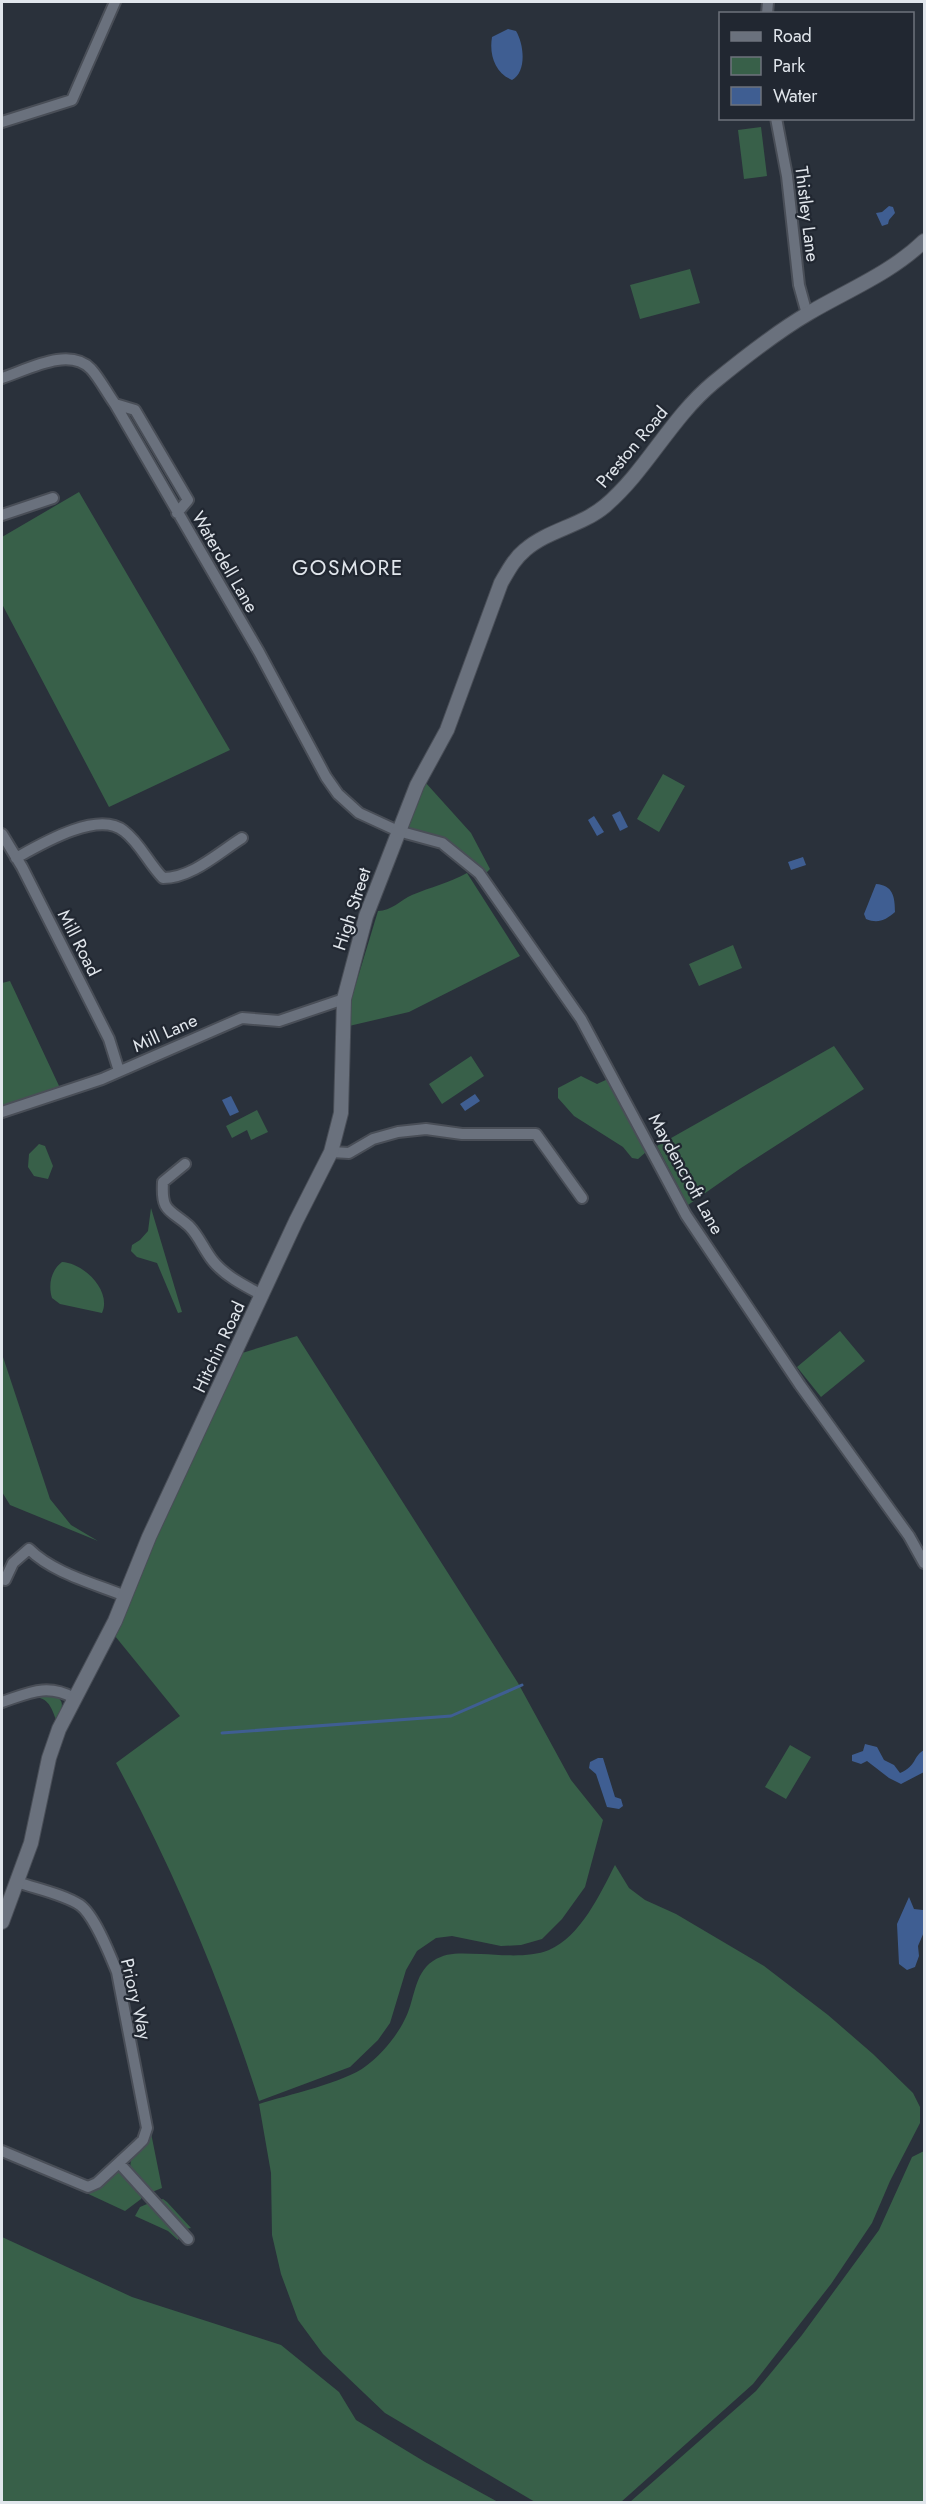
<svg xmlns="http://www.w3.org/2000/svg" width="926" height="2504" viewBox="0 0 926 2504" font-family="Jost,sans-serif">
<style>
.green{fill:#386049}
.water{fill:#3f5e92}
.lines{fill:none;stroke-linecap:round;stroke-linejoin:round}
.stream{stroke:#3f5e92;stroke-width:3}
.street-casing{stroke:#494e57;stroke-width:14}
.secondary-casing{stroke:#494e57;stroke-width:16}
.street{stroke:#6a717d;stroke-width:10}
.secondary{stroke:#6a717d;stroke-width:14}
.labels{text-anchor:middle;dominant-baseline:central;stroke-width:4.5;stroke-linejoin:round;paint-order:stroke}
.street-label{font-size:18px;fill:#e1e6ec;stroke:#212731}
.quarter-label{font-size:21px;letter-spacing:1.5px;fill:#e1e6ec;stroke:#212731}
</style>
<rect width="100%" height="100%" fill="#2a313b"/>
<path class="green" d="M761 127 767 176 744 179 738 130Z
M690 269 700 303 640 319 630 285Z
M79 492 230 750 109 807 2 604V537Z
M663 774 685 786 659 832 637 819Z
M425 782 471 833 490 869 484 875 455 848 405 829Z
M467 873 520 956 409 1012 349 1026 351 1000 378 911C391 911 401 900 412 895 431 887 449 883 467 873Z
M733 945 742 968 699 986 689 964Z
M10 981 60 1088 2 1106V983Z
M834 1046 864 1089 741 1168 688 1205 657 1146Z
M471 1056 484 1076 442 1104 429 1084Z
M581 1076 597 1084 610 1078 646 1152 638 1159 632 1158 623 1147 574 1116 558 1098V1088Z
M257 1110 268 1132 251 1140 247 1130 232 1138 226 1126Z
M39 1144 45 1146 53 1166 48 1179 34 1176 28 1167 29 1154Z
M151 1208 182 1312 178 1313 157 1263 137 1257 131 1251 132 1245 140 1240 148 1231Z
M62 1262C84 1263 112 1291 102 1313L60 1304 52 1298C48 1285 51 1270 62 1262Z
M840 1331 865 1361 821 1397 797 1367Z
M297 1336 518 1683 571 1780 603 1820 585 1887 562 1919 542 1939 521 1945 501 1946 452 1936 436 1938 417 1951 406 1970 390 2023 378 2040 350 2067 259 2101C222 1984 174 1871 116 1763L180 1716 115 1636 150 1542 239 1354Z
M2 1354 50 1499 71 1525 98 1541 10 1505 2 1492Z
M46 1692C66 1700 64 1702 57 1722 52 1710 50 1699 36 1697Z
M790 1745 811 1757 786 1799 765 1787Z
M615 1865 629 1888 645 1900 676 1914 764 1966 828 2015 873 2054 913 2093 920 2107V2123L890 2181 872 2223 831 2284 753 2384 621 2502H535L385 2413 323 2354 298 2320 281 2274 272 2235 271 2173 259 2104C287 2095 344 2083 366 2066 380 2056 396 2037 404 2021 415 2002 413 1974 433 1961 448 1951 464 1954 481 1954 502 1955 529 1958 549 1950 581 1936 600 1894 615 1865Z
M151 2133 162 2188 152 2192C119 2167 128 2160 151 2133Z
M924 2151V2502H630L756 2391 802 2335 879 2230 912 2157Z
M120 2172 142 2195 141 2199 125 2211 82 2191 113 2173Z
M163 2199 167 2202 191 2228 186 2229 158 2200Z
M147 2204H151L179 2236 178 2240 168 2231 135 2216 140 2207Z
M2 2237 132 2297 281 2345 339 2392 356 2420 425 2462 498 2502H2Z"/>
<path class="water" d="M508 29 516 31C524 44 527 72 512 80 495 73 489 55 492 37Z
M889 206 893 207 895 213 889 220 888 224 882 226 876 213 882 212Z
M620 811 628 827 620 831 612 815Z
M594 816 604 832 597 836 588 820Z
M803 857 806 865 791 870 788 862Z
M876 884C893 885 895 897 895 912 886 920 878 924 866 919L864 914Z
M475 1094 480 1101 465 1111 460 1104Z
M231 1096 239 1112 230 1116 222 1100Z
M865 1744 877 1747 884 1760 894 1765 900 1773C917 1766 913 1756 924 1750V1772L901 1784 889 1778 867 1761 861 1764 852 1761V1755L863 1751Z
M598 1758H603L615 1797 621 1799 623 1806 619 1809 607 1807 596 1774 589 1768 590 1762Z
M909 1897 914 1909 923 1910 924 1932 918 1946 919 1956 915 1967 907 1970 899 1964 897 1924Z"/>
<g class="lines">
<path class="stream" d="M222 1733 451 1716 522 1685"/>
<g class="street-casing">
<path id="street" d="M767 14 768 2
M776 118 787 176 799 285 807 314
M2 122 72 100 115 2
M2 378C27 370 69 346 91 369 100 379 107 393 115 404L259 652 326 777 338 794 359 813 398 831 442 843 479 873 581 1019 686 1215 800 1385 909 1536 924 1563
M115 404 135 410 188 500 177 513
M2 515 53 498
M2 834 22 867 109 1039 119 1071
M16 858C41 844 98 810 124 831 140 843 149 864 163 878 192 878 218 853 242 838
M2 1112 102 1079 242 1018 279 1021 344 999
M331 1152 349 1153 373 1139 398 1132 426 1129 462 1134H536L582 1198
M185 1164 163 1182C161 1213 170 1209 189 1226 199 1236 204 1250 213 1261 225 1276 245 1286 262 1295
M5 1580 13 1563 29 1549C53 1573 93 1583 125 1596
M2 1702C29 1693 47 1683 74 1698
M2 2151 88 2187 97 2183 137 2146 143 2140 147 2128 117 1972C110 1955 95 1916 80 1905 63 1894 37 1889 17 1882
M119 2163 188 2239"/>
</g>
<g class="secondary-casing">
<path id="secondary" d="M2 1922 31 1843 49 1758 59 1729 115 1621 149 1537 296 1221 331 1152 341 1113 344 999 366 916 417 785 447 730 501 583C508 571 514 559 525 550 548 530 581 526 605 506 647 470 670 419 713 383 741 360 778 331 809 313 848 290 891 273 924 241"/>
</g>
<use href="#street" class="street"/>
<use href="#secondary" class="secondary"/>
</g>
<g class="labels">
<g class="street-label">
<text transform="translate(807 214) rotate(83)">Thistley Lane</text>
<text transform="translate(632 447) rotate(-50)">Preston Road</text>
<text transform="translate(225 562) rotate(60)">Waterdell Lane</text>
<text transform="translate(352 909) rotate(-72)">High Street</text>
<text transform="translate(79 943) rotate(63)">Mill Road</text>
<text transform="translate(165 1033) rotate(-24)">Mill Lane</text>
<text transform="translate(686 1174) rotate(61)">Maydencroft Lane</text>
<text transform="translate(219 1347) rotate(-65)">Hitchin Road</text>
<text transform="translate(136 1999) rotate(77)">Priory Way</text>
</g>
<g class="quarter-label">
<text x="348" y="568">GOSMORE</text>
</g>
</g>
<rect width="926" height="2504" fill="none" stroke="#e1e6ec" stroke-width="6"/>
<rect x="719" y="12" width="195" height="108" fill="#212731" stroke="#6e737c" stroke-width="1.5"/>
<rect x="731" y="32" width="30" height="9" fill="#6a717d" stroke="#6e737c" stroke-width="1.5"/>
<text x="773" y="42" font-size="18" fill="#e1e6ec">Road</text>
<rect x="731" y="57" width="30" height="18" fill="#386049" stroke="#6e737c" stroke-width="1.5"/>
<text x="773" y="72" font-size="18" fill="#e1e6ec">Park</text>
<rect x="731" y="87" width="30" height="18" fill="#3f5e92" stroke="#6e737c" stroke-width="1.5"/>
<text x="773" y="102" font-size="18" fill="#e1e6ec">Water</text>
</svg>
